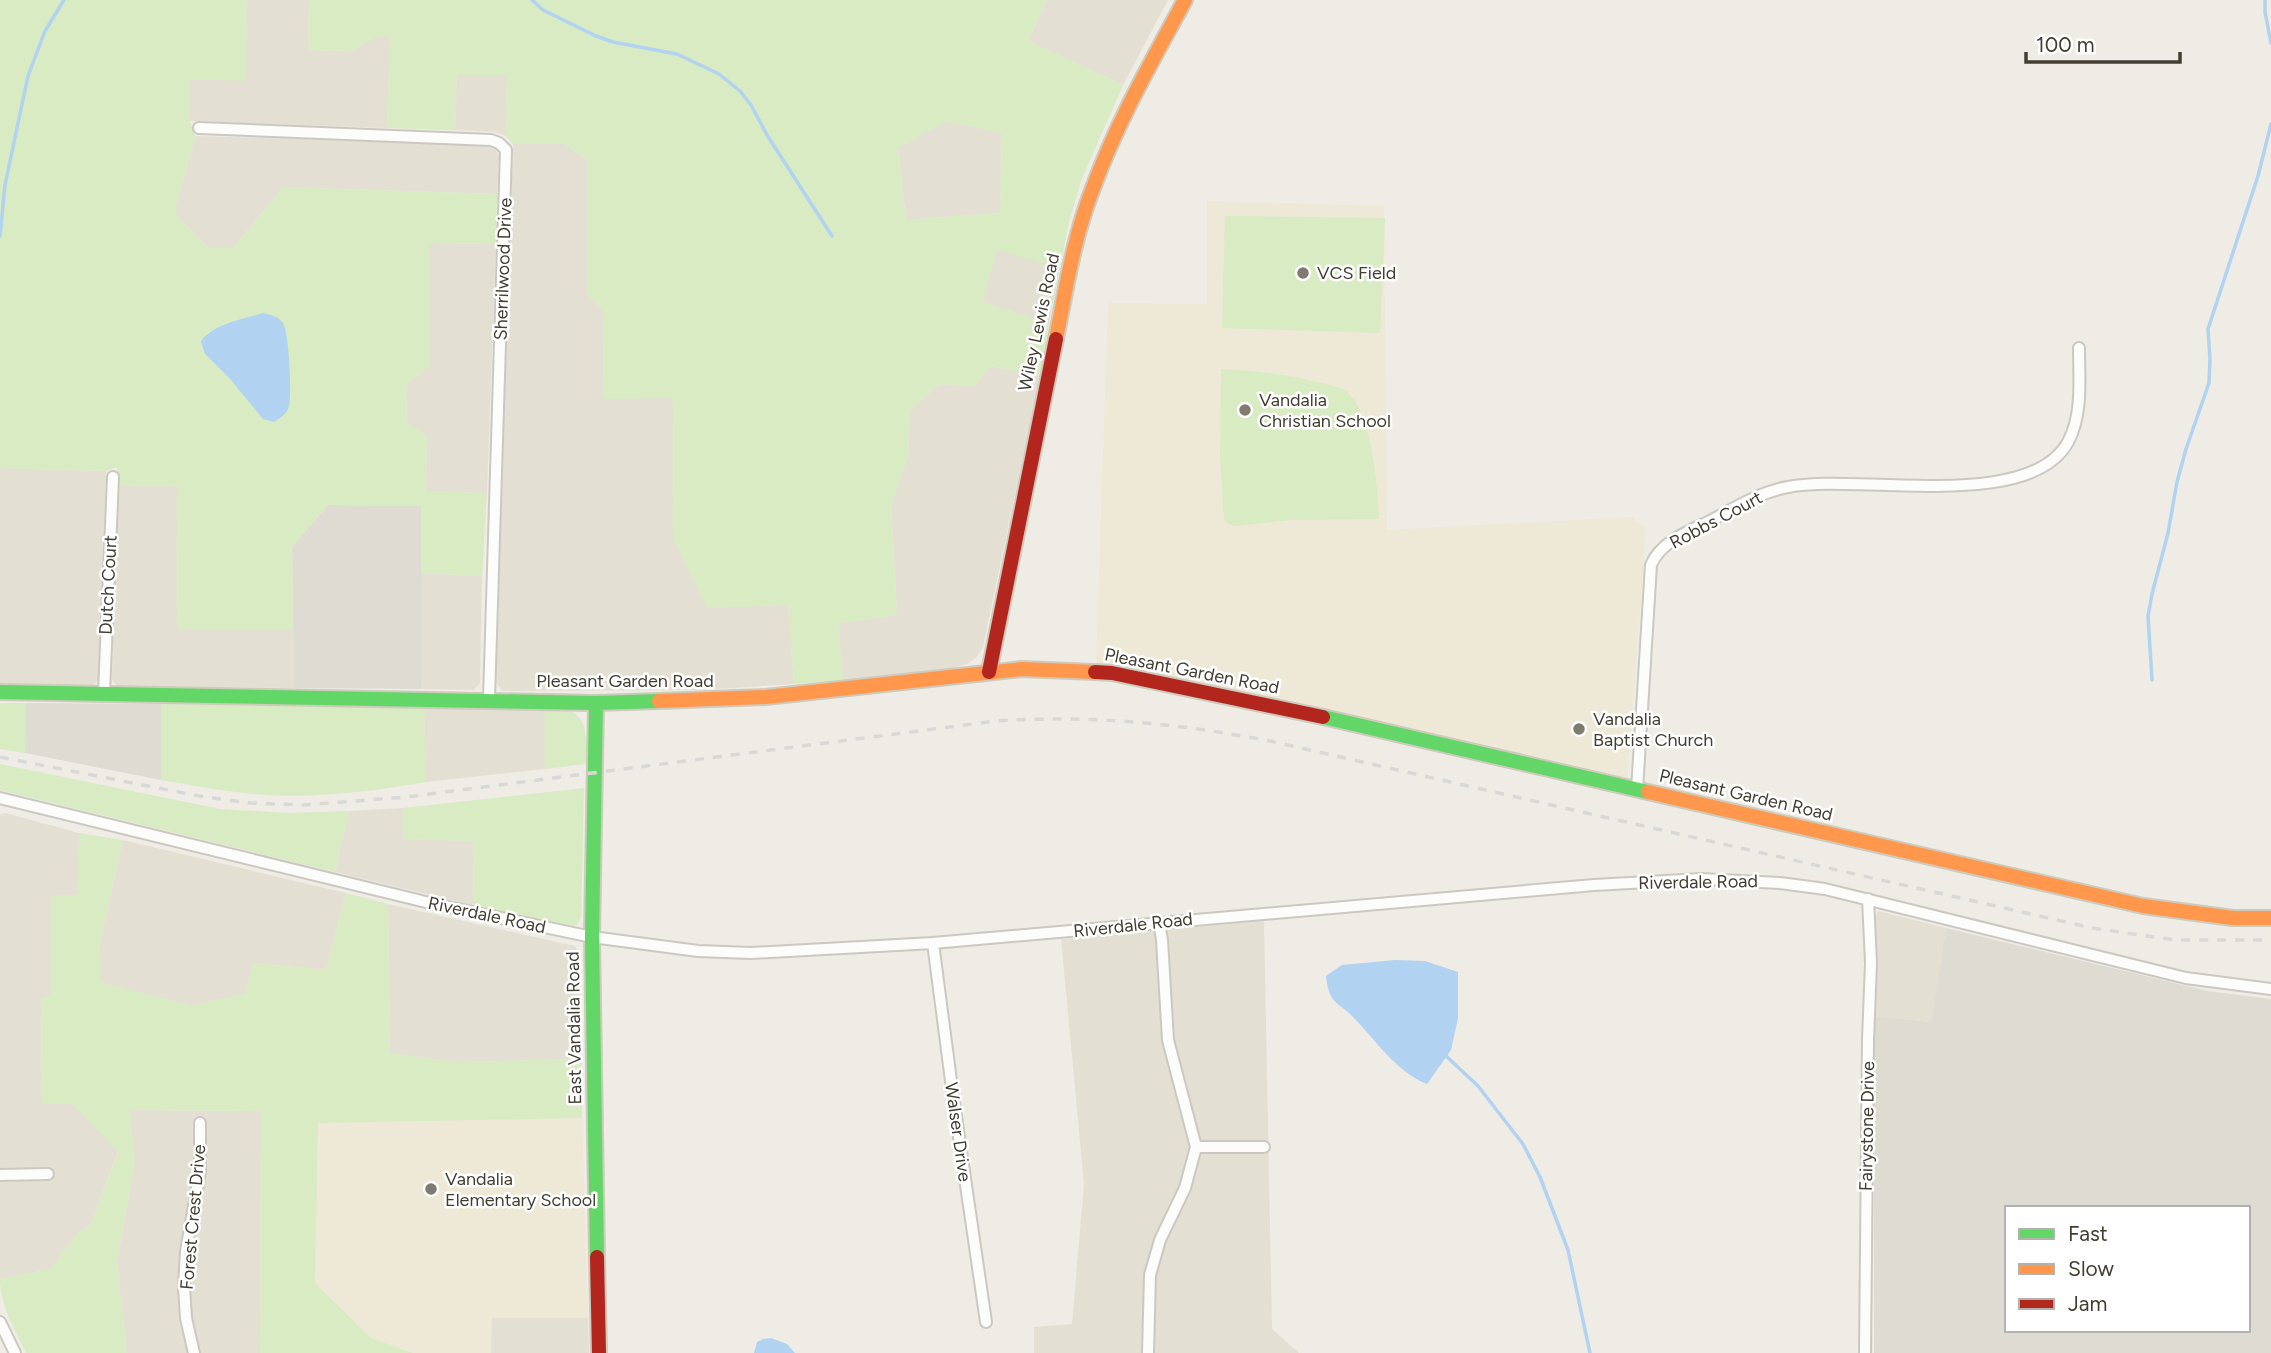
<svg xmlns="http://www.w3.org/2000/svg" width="2271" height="1353" viewBox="0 0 2271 1353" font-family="Figtree,sans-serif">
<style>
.residential{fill:#e3dfd2}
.industrial{fill:#dedbd3;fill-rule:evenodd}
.education{fill:#ede9d6}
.green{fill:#d8ebc2;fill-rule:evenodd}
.water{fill:#b1d2f0}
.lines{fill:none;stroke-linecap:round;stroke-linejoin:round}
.stream{stroke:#b1d2f0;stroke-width:3.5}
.street-casing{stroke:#cac8c1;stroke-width:14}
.fast-casing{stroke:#cecabc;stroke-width:18}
.slow-casing{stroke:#cecabc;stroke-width:18}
.jam-casing{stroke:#cecabc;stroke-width:18}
.street{stroke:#fcfcfb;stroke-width:10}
.fast{stroke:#63d668;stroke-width:14}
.slow{stroke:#ff974d;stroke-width:14}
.jam{stroke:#b3261e;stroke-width:14}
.rail{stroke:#d8d8d7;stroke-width:3.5;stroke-dasharray:9 9;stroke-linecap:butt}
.poi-dot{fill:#7f7b71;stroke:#fff;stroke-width:2.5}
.labels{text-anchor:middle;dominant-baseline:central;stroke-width:5;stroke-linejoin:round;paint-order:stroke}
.street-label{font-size:18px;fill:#433e32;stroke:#fff}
.poi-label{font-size:18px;fill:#433e32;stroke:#fff;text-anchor:start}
</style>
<rect width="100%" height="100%" fill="#eeece5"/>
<path class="residential" d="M247 0H309L308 50 351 51 374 37H390L387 128 190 121V79L245 80Z
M1047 0H1168L1123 85 1028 41Z
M457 75H507L506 136 495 132 455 130Z
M947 121 1002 133 1000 213 906 220 898 147Z
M195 136 480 144 495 149 499 156 497 194 283 187 233 248H208L174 212Z
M564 143 587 160 588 295 604 311 603 398H673L674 539 707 607 788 605 794 684 700 690 503 691 495 682 513 144Z
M429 243 496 244 487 493 426 491 427 436 407 424 406 385 429 366Z
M997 249 1060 268 1049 324 982 302Z
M989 366 1040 375 983 647 976 658 967 664 953 668 843 680 838 623 897 615 891 504 908 456 910 411 939 384 976 386Z
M0 468 106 471 99 679 93 685 0 684Z
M117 485 178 486 177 630H293L294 688 117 686 112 680Z
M421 573 482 576 480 683 474 690 421 689Z
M424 708 545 711V769L426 782Z
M403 808V839L474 841 473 905 335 872 349 811Z
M5 813 79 833 78 895H51L52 967 51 997H41L42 1103 73 1104 118 1151 91 1224 77 1234 51 1269 0 1279V815Z
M123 840 346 893 326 970 253 963 245 994 191 1006 100 982V943Z
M388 904 575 946 580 955 581 1059 456 1062 390 1053Z
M1878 911 1946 928 1931 1022 1874 1016 1876 956 1874 919Z
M1264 921 1272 1329 1299 1353H1034V1327L1072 1324 1084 1184 1061 939Z
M129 1110 261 1111 260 1353H127L117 1261 135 1162Z
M491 1318H588L589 1353H491Z"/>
<path class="industrial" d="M328 505 422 506 421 689 294 688 292 547Z
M26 703 161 704V780L25 753Z
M1946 928 2208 991 2271 999V1353H1874V1016L1931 1022ZM2007 1208H2248V1330H2007Z"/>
<path class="education" d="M1207 201 1384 206 1387 530 1632 517 1646 529 1627 783 1236 690 1150 673 1096 665 1108 303 1207 304Z
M582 1118 588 1318H492L491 1353H413L371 1338 315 1283 318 1122Z"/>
<path class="green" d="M0 0H247L246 81 190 79V121L195 136 174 212 208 248H233L283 187 497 194 496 244 429 243V366L406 385 407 423 427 436 426 491 487 493 482 576 421 573V506L328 505 292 547 293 630H177L178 486 117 485V467L106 471 0 468ZM263 313 231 380 205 354 207 333 235 321Z
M309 0H1047L1028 41 1123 85 1081 181 1069 222 1060 268 997 250 982 302 1049 324 1040 375 990 366 976 386 939 384 910 411 908 456 891 504 897 615 839 623 843 680 794 684 788 605 707 608 674 539 673 398 603 399 604 311 587 295V160L564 143 513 144 506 136 507 75H457L455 130 387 128 390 37H374L351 51 308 50ZM947 121 1002 133 1000 213 906 220 898 148Z
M1225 216 1385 218 1380 333 1222 328Z
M1221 369C1257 371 1287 374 1322 383 1328 385 1336 386 1342 389 1372 403 1378 489 1379 519L1291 520 1235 526 1228 524 1224 519 1220 457Z
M0 703H26L25 753 0 749Z
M161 704 424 708 426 782C374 791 321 798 268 795 232 793 196 786 161 780Z
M545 711C552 711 562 710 569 711 589 716 587 748 586 764L545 769Z
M0 764 220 809 289 813 349 811 335 872 0 790Z
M584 788 581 917 577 925 566 927 473 905 474 841 403 839V808Z
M79 833 123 840 100 943 101 982 191 1006 245 994 253 963 326 970 346 893 388 904 390 1053 456 1062 581 1059 582 1118 318 1123 315 1283 371 1338 413 1353H260L261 1111 130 1110 135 1162 117 1261 127 1353H26C15 1330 0 1305 0 1279L51 1269 77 1234 91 1224 118 1152 73 1104 42 1103 41 997 51 996V895H78Z"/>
<path class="water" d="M263 313C271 315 278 316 283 323 289 332 292 394 289 406 287 414 280 418 274 422L263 419 231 380 205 354 201 342C209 325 246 318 263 313Z
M1395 960 1425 961 1458 972V1018L1451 1050 1427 1084C1396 1072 1376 1040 1353 1017 1347 1010 1337 1005 1332 998 1328 991 1327 984 1326 976L1342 965Z
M771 1338 787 1344 795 1353H754L757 1342 763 1339Z"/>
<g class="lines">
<path class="stream" d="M532 0 543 10 596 36 613 42 677 54 719 74 740 91 751 105 767 135 832 236
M2265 0V12L2271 43
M0 236 5 185 28 76 45 31 64 0
M2152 680 2148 616 2152 594 2168 533 2177 482 2186 449 2209 383 2210 359 2208 329 2258 176 2271 124
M1445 1055 1478 1086 1523 1144 1540 1177 1568 1250 1590 1353"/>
<g class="street-casing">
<path id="street" d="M199 128 491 140 499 143 506 150 489 699
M104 693 113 477
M1637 790 1651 565C1660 542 1689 531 1710 521 1734 508 1760 492 1788 487 1858 473 2029 513 2068 442 2083 414 2079 379 2079 348
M0 798 430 903 592 937 698 951 751 953 933 943 1594 885 1701 879 1780 883 1825 889 2186 978 2271 989
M933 943 953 1096 986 1322
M1196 1147H1264
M0 1175 48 1174
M0 1322 15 1353
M194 1353 186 1318 184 1287 186 1251 200 1172V1123
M1148 1353 1150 1275 1160 1240 1185 1188 1196 1147 1168 1040 1162 940 1159 922
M1865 1353 1868 1040 1871 963 1868 899"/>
</g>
<g class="fast-casing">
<path id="fast" d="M0 692 596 703 659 701
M596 703 592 937 597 1257
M1323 717 1648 792"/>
</g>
<g class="slow-casing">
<path id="slow" d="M1056 339C1066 288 1074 236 1093 188 1117 122 1152 61 1185 0
M659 701 766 697 1022 669 1095 672
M1648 792 2143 906 2233 918H2271"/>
</g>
<g class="jam-casing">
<path id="jam" d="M989 672 1056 339
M1095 672 1112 673 1323 717
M597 1257 599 1353"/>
</g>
<use href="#street" class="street"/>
<use href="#fast" class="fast"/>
<use href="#slow" class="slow"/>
<use href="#jam" class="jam"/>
<path class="rail" d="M0 757 199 796 250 803 305 805 406 797 996 721C1094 715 1174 723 1270 741L2092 928 2175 940H2271"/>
</g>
<g class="poi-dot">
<circle cx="1303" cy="273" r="7"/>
<circle cx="1245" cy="410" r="7"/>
<circle cx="1579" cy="729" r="7"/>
<circle cx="431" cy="1189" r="7"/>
</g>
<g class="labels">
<g class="street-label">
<text transform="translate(503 269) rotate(-88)">Sherrilwood Drive</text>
<text transform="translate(1039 322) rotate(-78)">Wiley Lewis Road</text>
<text transform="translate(1716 520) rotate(-28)">Robbs Court</text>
<text transform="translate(108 585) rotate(-87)">Dutch Court</text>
<text transform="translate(1192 671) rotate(11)">Pleasant Garden Road</text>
<text x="625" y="681">Pleasant Garden Road</text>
<text transform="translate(1746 795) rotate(13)">Pleasant Garden Road</text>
<text transform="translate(1698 882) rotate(-1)">Riverdale Road</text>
<text transform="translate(487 915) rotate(12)">Riverdale Road</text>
<text transform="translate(1133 925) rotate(-6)">Riverdale Road</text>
<text transform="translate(574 1028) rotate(-91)">East Vandalia Road</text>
<text transform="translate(1867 1126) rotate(-89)">Fairystone Drive</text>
<text transform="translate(958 1132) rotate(82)">Walser Drive</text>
<text transform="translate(193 1217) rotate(-85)">Forest Crest Drive</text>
</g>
<g class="poi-label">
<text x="1317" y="273">VCS Field</text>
<text x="1259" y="400">Vandalia<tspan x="1259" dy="21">Christian School</tspan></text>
<text x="1593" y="719">Vandalia<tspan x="1593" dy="21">Baptist Church</tspan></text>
<text x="445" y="1179">Vandalia<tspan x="445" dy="21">Elementary School</tspan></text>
</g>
</g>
<rect x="2005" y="1206" width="245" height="126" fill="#ffffff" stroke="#b4b2ad" stroke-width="2"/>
<rect x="2019" y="1229" width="35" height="10" fill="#63d668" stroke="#b4b2ad" stroke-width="2"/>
<text x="2068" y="1241" font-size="21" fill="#433e32">Fast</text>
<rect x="2019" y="1264" width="35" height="10" fill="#ff974d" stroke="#b4b2ad" stroke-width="2"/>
<text x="2068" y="1276" font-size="21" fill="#433e32">Slow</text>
<rect x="2019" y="1299" width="35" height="10" fill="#b3261e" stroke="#b4b2ad" stroke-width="2"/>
<text x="2068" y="1311" font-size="21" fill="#433e32">Jam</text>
<path d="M2026 52v10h154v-10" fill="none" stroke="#433e32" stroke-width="3.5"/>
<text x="2036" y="52" font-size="21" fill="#433e32" stroke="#ffffff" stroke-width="5" paint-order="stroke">100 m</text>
</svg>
